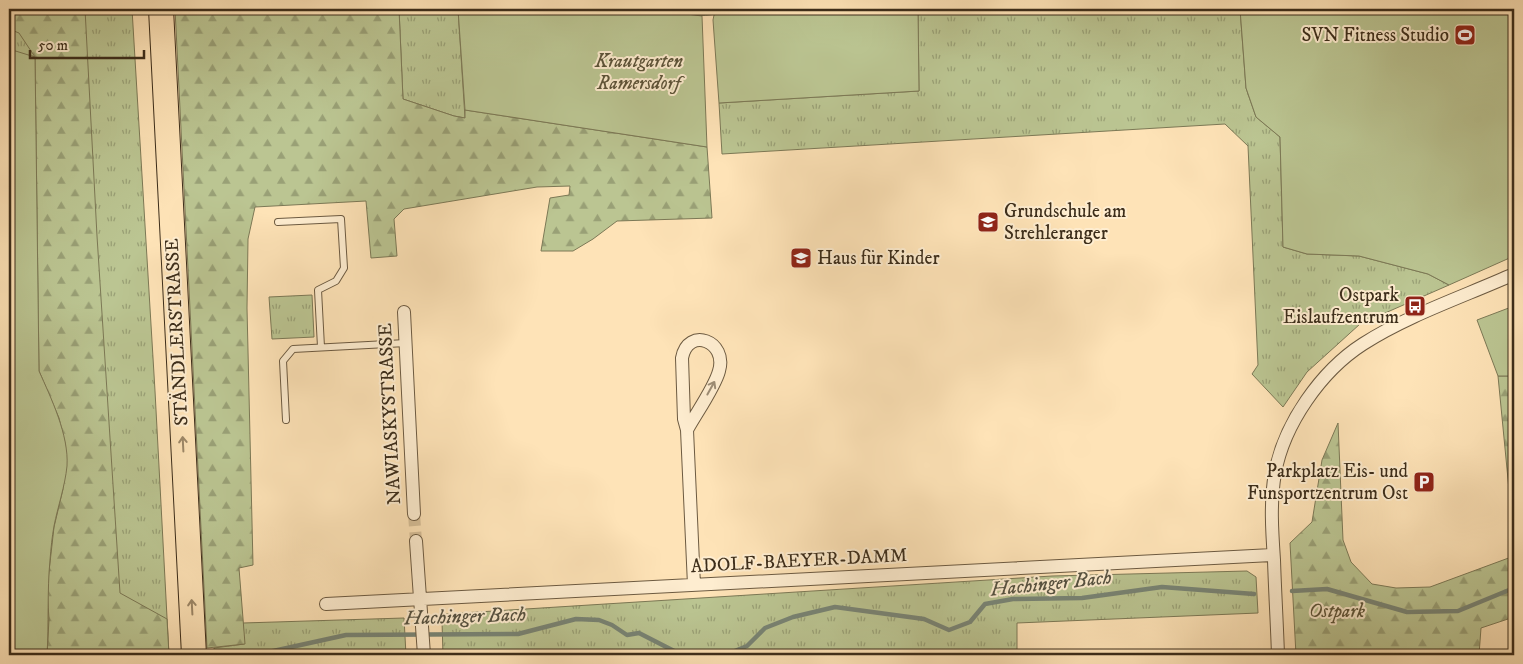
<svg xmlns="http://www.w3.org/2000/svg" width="1523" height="664" viewBox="0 0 1523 664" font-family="'IM FELL DW Pica',serif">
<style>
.grass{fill:url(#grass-tufts);stroke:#7c7956}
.forest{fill:url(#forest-firs);stroke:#7c7956}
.garden{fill:#bbc592;stroke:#7c7956}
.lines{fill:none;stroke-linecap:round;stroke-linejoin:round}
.stream{stroke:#788475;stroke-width:4.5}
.street-tunnel{stroke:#d7bf98;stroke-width:12;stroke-dasharray:12 6;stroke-linecap:butt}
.lane-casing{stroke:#6c5a41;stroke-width:8}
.street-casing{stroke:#6c5a41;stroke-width:14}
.highway-casing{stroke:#3c2d1a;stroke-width:26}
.lane{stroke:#feedd0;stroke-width:6}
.street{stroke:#feedd0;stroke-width:12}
.highway{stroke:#fee3b7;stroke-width:24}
.oneway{stroke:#9d8d75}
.oneway2{stroke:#9d8868}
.labels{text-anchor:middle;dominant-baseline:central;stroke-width:4;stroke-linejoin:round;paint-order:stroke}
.poi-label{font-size:19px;fill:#3c2d1a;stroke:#feedd0;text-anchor:end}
.park-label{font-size:19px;font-style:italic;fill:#5c5338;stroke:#feedd0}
.street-label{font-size:19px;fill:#3c2d1a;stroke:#feedd0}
.water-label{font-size:20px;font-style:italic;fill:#555140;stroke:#feedd0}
</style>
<defs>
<pattern id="grass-tufts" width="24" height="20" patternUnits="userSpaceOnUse" patternTransform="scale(1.25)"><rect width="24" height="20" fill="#bbc592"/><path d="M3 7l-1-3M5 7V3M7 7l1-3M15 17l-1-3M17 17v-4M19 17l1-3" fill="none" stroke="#99a076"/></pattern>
<pattern id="forest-firs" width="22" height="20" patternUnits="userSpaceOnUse" patternTransform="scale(1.25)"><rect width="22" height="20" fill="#bbc592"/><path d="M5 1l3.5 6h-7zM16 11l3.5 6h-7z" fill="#99a076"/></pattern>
</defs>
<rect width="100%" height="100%" fill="#fee3b7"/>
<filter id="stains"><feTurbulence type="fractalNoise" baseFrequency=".004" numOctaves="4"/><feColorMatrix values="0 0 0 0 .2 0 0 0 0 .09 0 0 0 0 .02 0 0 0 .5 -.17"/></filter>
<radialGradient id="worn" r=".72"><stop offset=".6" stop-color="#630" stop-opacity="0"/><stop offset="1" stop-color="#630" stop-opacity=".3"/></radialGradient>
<path class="grass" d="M9 9H132L155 391 169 655H9Z
M399 9H458L465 118 454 116 403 99Z
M648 9H790L724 12C700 20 673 12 648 9Z
M918 9H1240L1246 88 1256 117 1280 137 1283 247 1307 254 1359 256 1428 274 1449 285 1360 324 1307 372 1283 407 1252 374 1258 365 1248 146 1225 124 722 154 719 103 919 91Z
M312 295 314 337 272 339 269 297Z
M1247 571 1256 577 1258 613 1017 623V651L955 655H443L442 621 446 614 1052 576Z
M404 618 406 655H215L214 648 244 644 243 623Z"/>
<path class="forest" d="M9 9H85L97 236 120 593 167 619 169 655H47L49 619 47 589 54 527 63 489 65 443 59 418 39 371 35 57 19 33 9 29Z
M175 9H399L403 99 454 116 465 118V110L707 147 712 218 617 221 593 239 573 251H541L550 198 569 195 570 186 537 187 404 209 394 219 397 256 371 258 366 201 255 207 248 239 247 308 253 565 239 568 245 644 207 648Z
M1498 376H1514V541Z
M1338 423 1343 540 1351 562 1372 584 1396 588 1430 587 1514 556V617L1481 628 1479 655H1296L1290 543 1312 522 1322 460Z"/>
<path class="garden" d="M458 9H648L702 16 707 147 465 110Z
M790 9H918L919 91 719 103 713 20 714 15 724 12Z
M1240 9H1514V256L1449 285 1428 274 1359 256 1307 254 1283 247 1280 137 1256 117 1246 88Z
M9 49 35 57 39 371C51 398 69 435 67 466 65 486 58 506 54 526 52 537 51 548 50 560 47 592 49 623 47 655H9Z
M1514 306V376H1498L1477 320Z"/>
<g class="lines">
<path class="stream" d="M1292 591 1327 589 1407 612 1458 611 1514 588
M255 655 346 635 518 634 576 619 599 620 612 625 627 635 639 633 680 654 699 655
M725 655 747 646 765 628 793 617 835 607 924 619 949 630 970 622 985 604 1013 599 1082 598 1162 587 1254 594"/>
<path class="street-tunnel" d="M414 514 416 541"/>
<g class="lane-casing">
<path id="lane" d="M278 222 341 219 344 268 336 281 318 290 321 347
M286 420 283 361 293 349 406 343"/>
</g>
<g class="street-casing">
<path id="street" d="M404 312 414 514
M687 430C695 415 715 387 719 371 728 341 688 326 682 358L684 419 687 430 694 585
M416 541 424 655
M326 604 1273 555
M1278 655C1277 624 1275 592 1274 560 1272 531 1270 502 1275 473 1284 424 1321 371 1363 344 1408 315 1465 296 1514 274"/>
</g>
<g class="highway-casing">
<path id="highway" d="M161 9 194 655"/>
</g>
<use href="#lane" class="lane"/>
<use href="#street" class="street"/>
<use href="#highway" class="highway"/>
</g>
<defs><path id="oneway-shaft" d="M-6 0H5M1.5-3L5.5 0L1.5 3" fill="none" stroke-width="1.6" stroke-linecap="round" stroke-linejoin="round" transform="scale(1.25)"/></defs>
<use class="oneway" href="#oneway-shaft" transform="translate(711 388) rotate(-61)"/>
<g class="oneway2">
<use href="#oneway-shaft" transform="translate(183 444) rotate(-93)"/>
<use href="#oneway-shaft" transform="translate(192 607) rotate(-93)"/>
</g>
<defs>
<g id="stadium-square" transform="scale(1.125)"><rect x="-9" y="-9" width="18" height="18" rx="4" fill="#8f2418" stroke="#feedd0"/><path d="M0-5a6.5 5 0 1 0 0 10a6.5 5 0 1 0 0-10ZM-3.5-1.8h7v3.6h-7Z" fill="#fff"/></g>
<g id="school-square" transform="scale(1.125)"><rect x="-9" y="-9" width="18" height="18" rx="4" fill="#8f2418" stroke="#feedd0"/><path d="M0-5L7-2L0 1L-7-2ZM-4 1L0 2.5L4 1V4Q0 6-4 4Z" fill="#fff"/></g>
<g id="bus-square" transform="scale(1.125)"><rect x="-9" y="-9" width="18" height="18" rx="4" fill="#8f2418" stroke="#feedd0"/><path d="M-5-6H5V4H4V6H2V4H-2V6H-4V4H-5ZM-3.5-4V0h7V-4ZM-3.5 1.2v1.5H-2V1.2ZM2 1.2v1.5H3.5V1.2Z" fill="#fff"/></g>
<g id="parking-square" transform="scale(1.125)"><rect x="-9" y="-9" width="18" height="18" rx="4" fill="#8f2418" stroke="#feedd0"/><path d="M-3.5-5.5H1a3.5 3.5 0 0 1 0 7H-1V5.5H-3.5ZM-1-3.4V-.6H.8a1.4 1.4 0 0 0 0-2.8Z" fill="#fff"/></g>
</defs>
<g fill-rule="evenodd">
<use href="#stadium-square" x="1465" y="35"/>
<use href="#school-square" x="988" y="222"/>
<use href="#school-square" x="801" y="258"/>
<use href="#bus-square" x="1415" y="306"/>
<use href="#parking-square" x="1424" y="482"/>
</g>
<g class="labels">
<g class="poi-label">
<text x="1449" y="35">SVN Fitness Studio</text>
<text x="1004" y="211" text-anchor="start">Grundschule am<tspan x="1004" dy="22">Strehleranger</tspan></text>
<text x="817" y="258" text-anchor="start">Haus für Kinder</text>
<text x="1399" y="295">Ostpark<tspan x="1399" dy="22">Eislaufzentrum</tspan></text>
<text x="1408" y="471">Parkplatz Eis- und<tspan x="1408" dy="22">Funsportzentrum Ost</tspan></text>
</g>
<g class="park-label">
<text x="639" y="61">Krautgarten<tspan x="639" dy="22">Ramersdorf</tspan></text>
<text x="1337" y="611">Ostpark</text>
</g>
<g class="street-label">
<text transform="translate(177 332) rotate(-93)">STÄNDLERSTRASSE</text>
<text transform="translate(390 414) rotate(-93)">NAWIASKYSTRASSE</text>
<text transform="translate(799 561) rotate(-3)">ADOLF-BAEYER-DAMM</text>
</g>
<g class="water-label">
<text transform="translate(1051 584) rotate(-6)">Hachinger Bach</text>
<text transform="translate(465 617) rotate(-2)">Hachinger Bach</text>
</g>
</g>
<rect width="1523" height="664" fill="none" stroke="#fee3b7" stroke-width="30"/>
<rect x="10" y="10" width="1503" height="644" fill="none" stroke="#3c2d1a" stroke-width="2.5"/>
<rect x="15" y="15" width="1493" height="634" fill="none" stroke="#3c2d1a"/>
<path d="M30 50v8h114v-8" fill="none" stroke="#3c2d1a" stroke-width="2.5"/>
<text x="38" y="50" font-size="15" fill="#3c2d1a" stroke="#feedd0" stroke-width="4" paint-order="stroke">50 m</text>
<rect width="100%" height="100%" filter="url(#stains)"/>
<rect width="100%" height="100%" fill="url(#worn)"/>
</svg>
